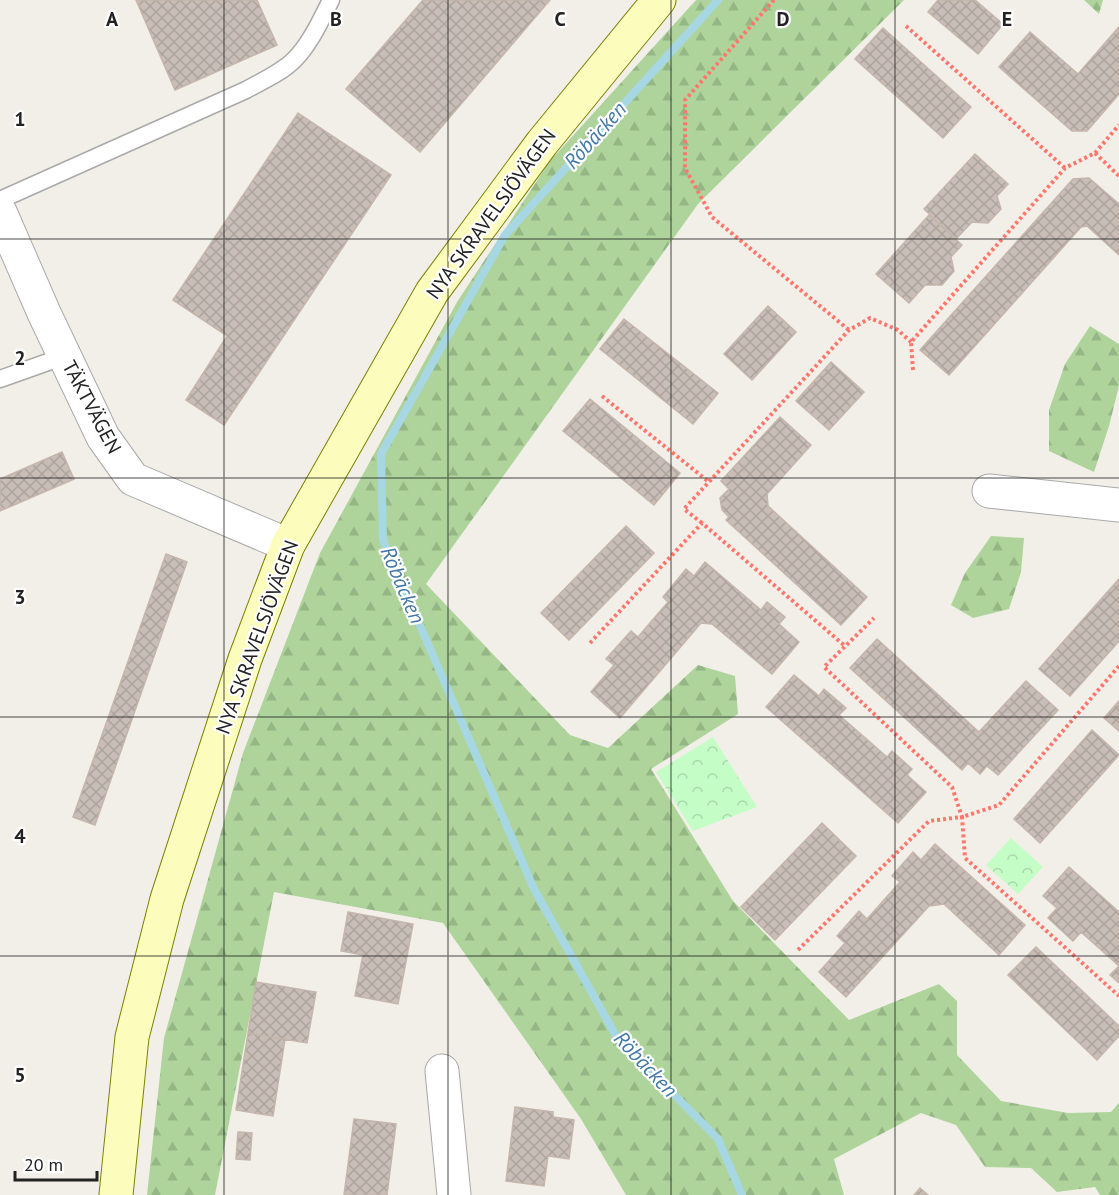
<svg xmlns="http://www.w3.org/2000/svg" width="1119" height="1195" viewBox="0 0 1119 1195" font-family="'PT Sans',sans-serif">
<style>
.forest{fill:url(#forest-firs)}
.park{fill:url(#park-crowns)}
.lines{fill:none;stroke-linecap:round;stroke-linejoin:round}
.stream{stroke:#a7d7e2;stroke-width:8}
.building{fill:url(#building-cross-hatch);stroke:#c5b5aa;stroke-width:1.5}
.service-casing{stroke:#a9a9a9;stroke-width:19}
.minor-casing{stroke:#a9a9a9;stroke-width:35}
.secondary-casing{stroke:#798200;stroke-width:35}
.path{stroke:#ff766d;stroke-width:4;stroke-dasharray:3 3;stroke-linecap:butt}
.service{stroke:#fff;stroke-width:16}
.minor{stroke:#fff;stroke-width:33}
.secondary{stroke:#fcfdbc;stroke-width:33}
.grid{fill:none;stroke:#222;stroke-width:1.5;stroke-opacity:0.55}
.labels{text-anchor:middle;dominant-baseline:central;stroke-width:4.5;stroke-linejoin:round;paint-order:stroke}
.street-label{font-size:20px;fill:#222;stroke:#fff}
.water-label{font-size:21px;font-style:italic;fill:#4278a7;stroke:#fff}
.grid-label{font-size:20px;text-anchor:middle;font-weight:bold;fill:#222;stroke:#fff;stroke-width:4.5;stroke-linejoin:round;paint-order:stroke}
</style>
<defs>
<pattern id="forest-firs" width="22" height="20" patternUnits="userSpaceOnUse" patternTransform="scale(1.5)"><rect width="22" height="20" fill="#aed49b"/><path d="M5 1l3.5 6h-7zM16 11l3.5 6h-7z" fill="#95b685"/></pattern>
<pattern id="park-crowns" width="20" height="18" patternUnits="userSpaceOnUse" patternTransform="scale(1.5)"><rect width="20" height="18" fill="#c5fdc7"/><path d="M2 6a3 3 0 1 1 6 0M12 15a3 3 0 1 1 6 0" fill="none" stroke="#a9d9ab"/></pattern>
<pattern id="building-cross-hatch" width="8" height="8" patternUnits="userSpaceOnUse" patternTransform="scale(1.5)"><rect width="8" height="8" fill="#c8beb7"/><path d="M0 0l8 8M0 8l8-8" fill="none" stroke="#aca39d"/></pattern>
</defs>
<rect width="100%" height="100%" fill="#f2efe8"/>
<path class="forest" d="M696 0H904L698 204 426 584 570 735 608 748 698 665 735 676 738 714 651 769 733 901 849 1020 939 984 957 1001V1055L1001 1101 1068 1113 1111 1112 1119 1103V1195H1100L1095 1187 1057 1192 1031 1168 985 1167 956 1125 921 1113 834 1159 844 1195H626L581 1119 443 923 274 892 215 1195H147L164 1038 243 753 320 553 457 302 550 161Z
M1084 0H1103L1099 14Z
M1090 326 1119 344V386L1109 426 1094 472 1049 451V410L1065 364Z
M991 536 1024 538 1021 572 1009 609 973 618 951 605 965 573Z"/>
<path class="park" d="M713 737 757 807 693 831 656 772Z
M1011 838 1043 867 1018 894 986 865Z"/>
<g class="lines">
<path class="stream" d="M718 0 505 235 381 454 383 540 534 889 616 1036 718 1139 742 1195"/>
</g>
<path class="building" d="M136 0H257L277 45 175 90Z
M423 0H550L420 152 346 89Z
M938 0H975L1003 24 978 54 928 12Z
M1119 27V94L1087 131H1072L999 67 1030 32 1078 74Z
M883 28 971 107 943 138 855 59Z
M298 113 391 175 224 425 186 400 227 336 173 300Z
M975 154 1008 184 997 196 1001 209 988 223 972 222 956 239 924 209Z
M1089 178 1119 204V255L1087 226 1081 227 949 375 920 350 1073 179Z
M929 215 962 245 951 257 954 271 942 285H925L909 303 876 274Z
M768 306 796 332 752 380 724 354Z
M624 319 718 393 693 424 600 349Z
M831 362 864 392 829 430 796 401Z
M590 399 680 473 654 505 563 431Z
M780 417 811 445 767 494 768 506 867 597 841 625 726 520 729 517 722 510 720 498 729 489 721 481Z
M62 452 74 479 0 511V479Z
M626 526 654 553 569 640 541 613Z
M166 554 187 562 95 825 73 817Z
M705 562 761 610 767 602 785 617 779 624 799 642 772 674 712 624 701 623 620 718 591 692 614 665 606 659 631 631 638 637 668 602 663 597 686 569 694 576Z
M1119 579V641L1070 696 1039 669Z
M877 639 979 732 1026 681 1058 710 998 775 987 766 980 774 968 763 962 770 850 668Z
M794 675 819 696 824 689 846 708 839 715 887 757 892 751 912 769 907 775 926 792 898 823 766 707Z
M1119 701V731L1104 718Z
M1092 730 1119 755 1040 843 1014 819Z
M822 823 856 856 775 940 741 907Z
M935 844 1025 925 999 955 944 904 929 906 846 997 819 972 845 943 837 936 859 911 867 919 900 882 892 876 913 852 921 860Z
M1069 867 1119 912V983L1110 975 1119 966 1081 932 1073 941 1048 918 1057 908 1043 896Z
M348 912 413 924 398 1004 355 996 363 955 341 951Z
M1036 947 1119 1026V1036L1097 1060 1008 975Z
M256 982 316 992 307 1043 248 1033Z
M248 1033 285 1039 273 1116 236 1110Z
M515 1107 553 1112V1117L574 1120 569 1159 548 1156 544 1186 506 1181Z
M354 1119 396 1124 387 1195H344Z
M238 1132 252 1133 250 1160 236 1159Z
M920 1188 928 1195H914Z"/>
<g class="lines">
<g class="service-casing">
<path id="service" d="M0 200 246 90C262 81 281 73 294 60 310 44 321 20 331 0
M0 379 65 356"/>
</g>
<g class="minor-casing">
<path id="minor" d="M0 212 44 313 103 437 133 479 288 545
M989 491 1119 505
M442 1071 454 1195"/>
</g>
<g class="secondary-casing">
<path id="secondary" d="M116 1195 132 1037 167 899 245 659 288 545 432 292 542 143 659 0"/>
</g>
<path class="path" d="M774 0 685 100V168L712 217 849 330
M906 26 1065 168
M1095 153 1119 176
M913 370 911 342 1065 168 1095 153 1119 125
M602 396 709 482
M702 523 684 509 849 330 870 318 898 330 911 342
M590 643 702 523 845 646
M1119 666 999 805 962 817 965 858 1119 996
M798 950 929 821 962 817 952 787 824 667 874 618"/>
<use href="#service" class="service"/>
<use href="#minor" class="minor"/>
<use href="#secondary" class="secondary"/>
</g>
<path class="grid" d="M224 0V1195M448 0V1195M671 0V1195M895 0V1195M0 239H1119M0 478H1119M0 717H1119M0 956H1119"/>
<g class="labels">
<g class="street-label">
<text transform="translate(491 214) rotate(-54)">NYA SKRAVELSJÖVÄGEN</text>
<text transform="translate(92 407) rotate(62)">TÄKTVÄGEN</text>
<text transform="translate(257 637) rotate(-70)">NYA SKRAVELSJÖVÄGEN</text>
</g>
<g class="water-label">
<text transform="translate(595 135) rotate(-48)">Röbäcken</text>
<text transform="translate(403 585) rotate(67)">Röbäcken</text>
<text transform="translate(646 1064) rotate(47)">Röbäcken</text>
</g>
</g>
<g class="grid-label">
<text x="112" y="26">A</text>
<text x="336" y="26">B</text>
<text x="560" y="26">C</text>
<text x="783" y="26">D</text>
<text x="1007" y="26">E</text>
<text x="20" y="126">1</text>
<text x="20" y="365">2</text>
<text x="20" y="604">3</text>
<text x="20" y="843">4</text>
<text x="20" y="1082">5</text>
</g>
<path d="M15 1171v9h82v-9" fill="none" stroke="#222222" stroke-width="3"/>
<text x="24" y="1171" font-size="18" fill="#222222" stroke="#ffffff" stroke-width="4.5" paint-order="stroke">20 m</text>
</svg>
